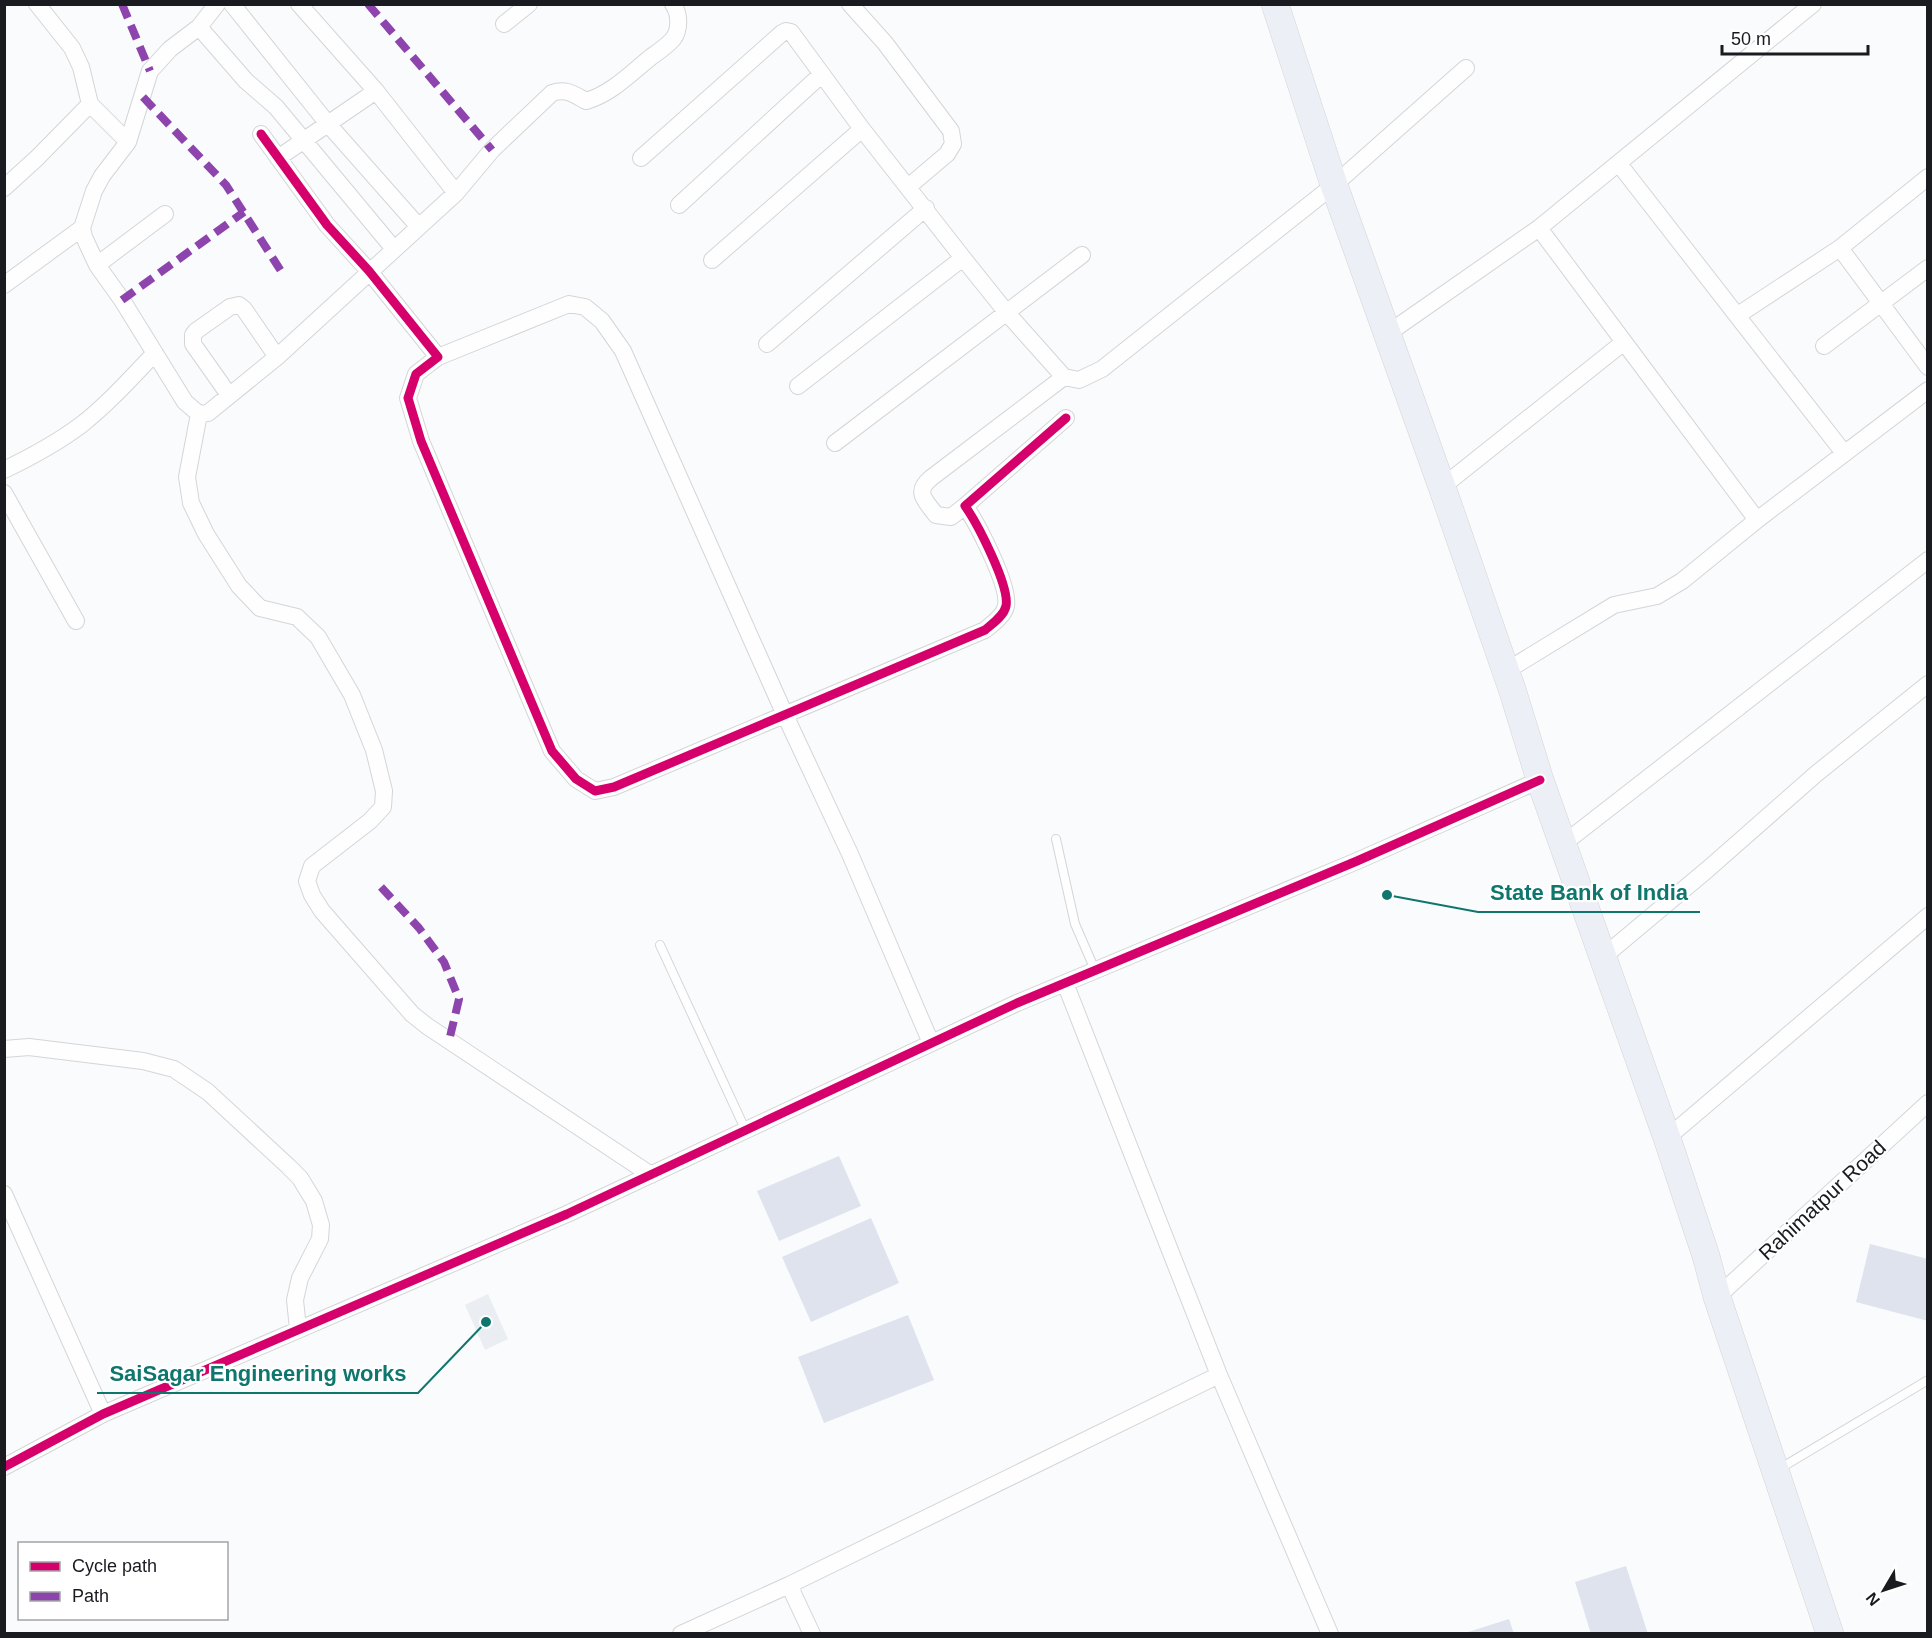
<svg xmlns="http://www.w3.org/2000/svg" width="1932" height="1638" viewBox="0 0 1932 1638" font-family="Helvetica,sans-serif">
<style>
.built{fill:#eaedf2}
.building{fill:#dee3ee}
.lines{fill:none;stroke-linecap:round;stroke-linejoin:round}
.service-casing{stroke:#d3d5d8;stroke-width:10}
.minor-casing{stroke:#d3d5d8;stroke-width:18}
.primary-casing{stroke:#d4d4d6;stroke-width:28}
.service{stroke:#fefeff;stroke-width:8}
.minor{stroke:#fefeff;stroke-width:16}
.primary{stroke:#eceff5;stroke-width:27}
.quiet{stroke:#8e44ad;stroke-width:8;stroke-dasharray:15 8;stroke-linecap:butt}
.cycleway-casing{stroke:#fff;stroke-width:13}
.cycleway{stroke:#d6006c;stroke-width:9}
.labels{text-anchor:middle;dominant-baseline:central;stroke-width:4.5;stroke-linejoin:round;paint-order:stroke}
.street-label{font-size:21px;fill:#191b21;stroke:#fff}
.leader{fill:none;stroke:#0f766e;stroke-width:2}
.callout-dot{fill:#0f766e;stroke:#fff;stroke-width:2}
.callout-label{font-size:22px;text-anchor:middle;font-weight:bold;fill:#0f766e;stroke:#fff;stroke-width:4.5;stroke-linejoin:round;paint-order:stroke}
</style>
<rect width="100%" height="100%" fill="#fafbfc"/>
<path class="built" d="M488 1294 508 1339 485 1350 465 1305Z"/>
<path class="building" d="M839 1156 861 1206 779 1241 757 1191Z
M871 1218 899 1283 811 1322 782 1257Z
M1870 1244 1928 1259V1321L1856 1302Z
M908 1315 934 1380 824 1423 798 1357Z
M1626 1566 1648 1634H1591L1575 1582Z
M1509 1619 1514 1634H1465V1633Z"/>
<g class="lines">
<g class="service-casing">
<path id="service" d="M1056 839 1075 924 1095 970
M660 945 745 1129
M1779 1469 1928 1380"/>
</g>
<g class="minor-casing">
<path id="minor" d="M37 4 72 48 81 67 90 104
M217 4 199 27 170 49 150 71 128 142 102 176 94 191 82 228 84 237 97 265 122 300 185 402 199 414 208 413 277 357 456 193 492 150 552 93C566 88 573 94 586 101 611 94 630 74 651 57 658 52 667 46 673 39 680 30 680 14 673 4
M232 4 328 124 419 227
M299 4 376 91
M850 4 885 43 951 131 953 144 947 154 908 187
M504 24 529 4
M199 27 246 81 276 107 394 249
M261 134 327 225 369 271 438 357 416 374 408 398 421 441 552 751 576 779 595 791 614 787 985 630C992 624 1004 616 1006 606 1010 586 977 523 965 506L1066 418
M278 158 376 91 456 193
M641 158 782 33 786 31 791 32 862 129 963 258 1007 313 1064 377
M1619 164 1844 453
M4 188 37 158 90 104 128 142
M679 205 822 74
M1539 228 1624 342
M1840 248 1928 177
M712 260 862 129
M97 265 165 214
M4 285 82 228
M1738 315 1840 248 1928 367
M1387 334 1539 228 1813 4
M767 344 926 208
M1824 346 1928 268
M438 357 569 304 585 307 602 321 623 351 785 715 850 854 931 1043
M798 386 963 258
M229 395 193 344V335L196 331 230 307 239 305 244 309 277 357
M199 414 187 477 191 503 206 534 239 586 260 608 297 617 318 637 352 695 374 750 384 791 383 807 370 821 312 866 307 881 312 895 322 911 412 1014 427 1026 651 1175
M835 443 1082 255
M4 470C31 457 57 443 81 425 108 404 131 378 155 353
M1442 487 1624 342 1757 520
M4 493 76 621
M965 506 951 517 936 515C925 500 914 492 931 478L1064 377 1079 380 1102 369 1334 185 1466 68
M1506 671 1614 605 1657 596 1682 581 1757 520 1928 390
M1563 844 1928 560
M1603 957 1708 869 1816 774 1928 684
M1065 983 1219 1375 1330 1634
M4 1049 29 1047 143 1061 174 1069 208 1092 288 1166 300 1178 314 1201 321 1225 320 1239 300 1278 295 1300 298 1329
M1667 1138 1928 916
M4 1194 103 1414
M1717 1297 1928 1103
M4 1467 103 1414 567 1214 1017 1003 1357 861 1540 780
M789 1585 812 1634
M681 1634 789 1585 1219 1375"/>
</g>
<g class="primary-casing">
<path id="primary" d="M1275 4 1334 185 1442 487 1513 692 1540 780 1667 1138 1706 1256 1717 1297 1830 1634"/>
</g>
<use href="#service" class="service"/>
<use href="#minor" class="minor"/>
<use href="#primary" class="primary"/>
<path class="quiet" d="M122 4 150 71
M368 4 492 150
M143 97 226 185 281 271
M122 300 244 212
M381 887 419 928 444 962 459 999 449 1041"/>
<g class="cycleway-casing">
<path id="cycleway" d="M261 134 327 225 369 271 438 357 416 374 408 398 421 441 552 751 576 779 595 791 614 787 985 630C992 624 1004 616 1006 606 1010 586 977 523 965 506L1066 418
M4 1467 103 1414 567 1214 1017 1003 1357 861 1540 780"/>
</g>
<use href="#cycleway" class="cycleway"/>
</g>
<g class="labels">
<g class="street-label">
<text transform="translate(1822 1200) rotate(-43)">Rahimatpur Road</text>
</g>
</g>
<path class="leader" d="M1387 895L1478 912H1700M486 1322L418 1393H97"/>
<g class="callout-dot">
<circle cx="1387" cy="895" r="6"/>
<circle cx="486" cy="1322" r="6"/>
</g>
<g class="callout-label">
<text x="1589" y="900">State Bank of India</text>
<text x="258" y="1381">SaiSagar Engineering works</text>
</g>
<rect width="1932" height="1638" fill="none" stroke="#191b21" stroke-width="12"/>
<rect x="18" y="1542" width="210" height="78" fill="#ffffff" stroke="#a3a4a6" stroke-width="1.5"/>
<rect x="30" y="1562" width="30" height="9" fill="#d6006c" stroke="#a3a4a6" stroke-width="1.5"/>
<text x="72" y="1572" font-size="18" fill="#191b21">Cycle path</text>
<rect x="30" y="1592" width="30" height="9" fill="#8e44ad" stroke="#a3a4a6" stroke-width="1.5"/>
<text x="72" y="1602" font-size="18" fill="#191b21">Path</text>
<g transform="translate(1884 1590) rotate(231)" stroke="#ffffff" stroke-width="4.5" paint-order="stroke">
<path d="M0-4.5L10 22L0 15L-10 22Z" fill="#191b21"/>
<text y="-9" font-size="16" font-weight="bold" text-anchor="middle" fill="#191b21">N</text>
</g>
<path d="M1722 45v9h146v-9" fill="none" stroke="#191b21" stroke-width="3"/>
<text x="1731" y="45" font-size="18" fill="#191b21" stroke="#ffffff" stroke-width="4.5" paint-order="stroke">50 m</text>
</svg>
